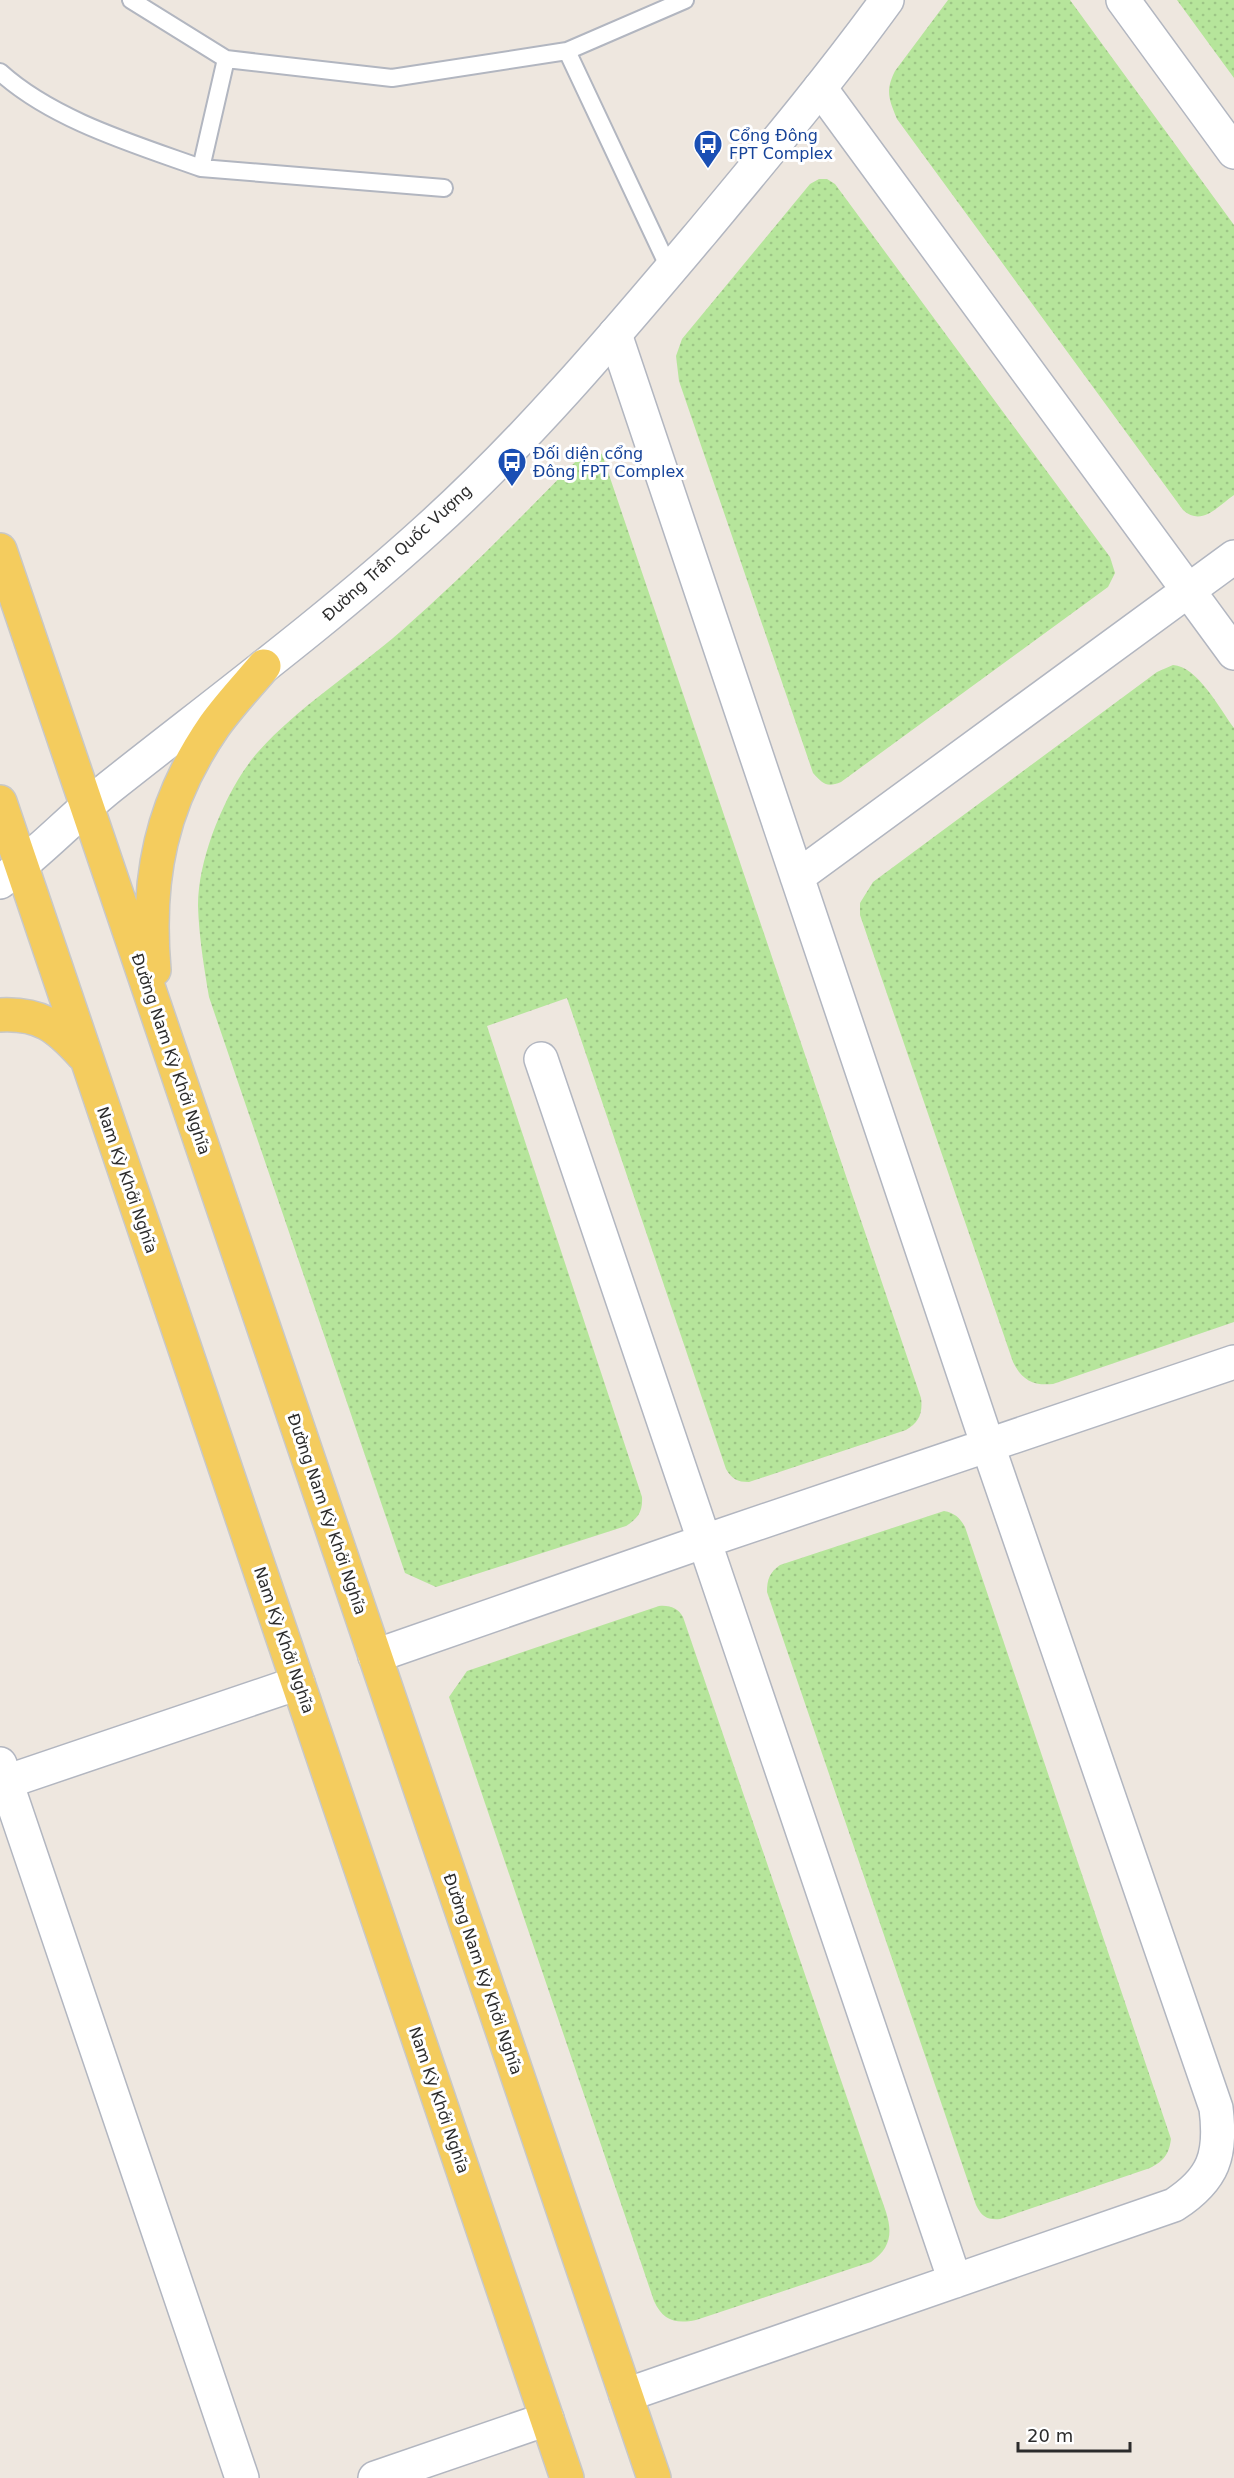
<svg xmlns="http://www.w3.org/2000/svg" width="1234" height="2478" viewBox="0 0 1234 2478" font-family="'DejaVu Sans',sans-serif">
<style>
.grass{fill:url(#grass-dots)}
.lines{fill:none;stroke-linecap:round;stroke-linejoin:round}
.lane-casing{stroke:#b2b6c0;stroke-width:20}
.street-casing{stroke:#b2b6c0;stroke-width:36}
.secondary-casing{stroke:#b2b6c0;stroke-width:36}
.primary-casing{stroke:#c8c8c8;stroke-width:36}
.lane{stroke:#fff;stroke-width:16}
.street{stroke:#fff;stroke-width:33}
.secondary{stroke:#fff;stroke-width:33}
.primary{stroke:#f4cc5e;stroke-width:33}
.labels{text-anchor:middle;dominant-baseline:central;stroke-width:6;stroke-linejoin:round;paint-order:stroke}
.transit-label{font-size:16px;fill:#164399;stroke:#fff;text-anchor:start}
.street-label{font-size:16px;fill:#2c2c2c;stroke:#fff}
</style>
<defs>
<pattern id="grass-dots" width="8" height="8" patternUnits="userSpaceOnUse" patternTransform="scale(1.5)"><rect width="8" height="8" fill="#b6e59b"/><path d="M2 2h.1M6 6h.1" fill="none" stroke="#9dc586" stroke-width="1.8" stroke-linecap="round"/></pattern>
</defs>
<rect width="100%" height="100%" fill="#eee7df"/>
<path class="grass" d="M948 0H1070L1234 225V495C1218 506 1202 527 1183 510L897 119C889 99 885 91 895 71Z
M1177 0H1234V78Z
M819 179H827L835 184 1110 557 1115 573 1108 587 841 782C827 788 823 784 813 773L679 381 676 356 682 339 810 184Z
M592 449 602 454 921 1398C923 1413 919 1423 906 1430L749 1482C737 1482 732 1479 726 1469L567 998 487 1026 642 1497C643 1511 638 1519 626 1526L436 1587 405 1573 209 997C204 967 199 937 198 906 198 882 204 858 212 835 223 806 237 776 258 752 298 707 354 672 400 632 465 575 525 513 586 451Z
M1173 665C1197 666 1220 709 1234 728V1322L1053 1384C1033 1386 1022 1380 1013 1362L860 915V903L873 882 1157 672Z
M944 1511C955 1513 960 1518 965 1527L1171 2139C1169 2154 1164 2161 1150 2168L1000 2219C987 2220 982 2217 976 2205L767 1592C767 1579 770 1572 780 1565Z
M659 1606C670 1605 678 1608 683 1617L886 2212C893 2234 890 2249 871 2262L696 2320C676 2324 663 2321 654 2301L449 1697 467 1671Z"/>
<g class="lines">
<g class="lane-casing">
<path id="lane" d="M131 0 226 59 392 78 567 51 670 270
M567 51 685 0
M226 59 201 168 444 188
M0 72C53 120 134 144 201 168"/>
</g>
<g class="street-casing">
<path id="street" d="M1123 0 1234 152
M820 88 1234 653
M615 334 988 1446 1216 2108C1222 2155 1214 2179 1174 2205L626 2395
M797 877 1234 557
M541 1059 955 2281
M375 1656 705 1541 1234 1362
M0 1764 242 2478
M0 1784 298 1683
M375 2478 547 2419"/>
</g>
<g class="secondary-casing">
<path id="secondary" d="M0 882C41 852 75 814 115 783 220 700 329 619 428 529 528 439 616 334 702 232 765 156 829 80 887 0"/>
</g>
<g class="primary-casing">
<path id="primary" d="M0 550 654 2478
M0 802 567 2478
M154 970C146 878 161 803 214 726 229 705 247 686 264 666
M0 1015C40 1013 57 1026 83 1055"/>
</g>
<use href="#lane" class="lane"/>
<use href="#street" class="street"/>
<use href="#secondary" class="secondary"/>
<use href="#primary" class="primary"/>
</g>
<defs>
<g id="bus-pin" transform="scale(1.5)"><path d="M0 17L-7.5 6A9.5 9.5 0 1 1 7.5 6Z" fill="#1a4fb4" stroke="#fff"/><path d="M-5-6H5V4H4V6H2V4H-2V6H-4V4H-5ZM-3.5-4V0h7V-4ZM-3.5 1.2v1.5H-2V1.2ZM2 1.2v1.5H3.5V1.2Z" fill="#fff"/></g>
</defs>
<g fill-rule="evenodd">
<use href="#bus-pin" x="708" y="144"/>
<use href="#bus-pin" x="512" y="462"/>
</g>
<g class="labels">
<g class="transit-label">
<text x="729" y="135">Cổng Đông<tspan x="729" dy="18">FPT Complex</tspan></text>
<text x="533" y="453">Đối diện cổng<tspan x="533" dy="18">Đông FPT Complex</tspan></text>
</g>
<g class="street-label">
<text transform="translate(397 553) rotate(-42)">Đường Trần Quốc Vượng</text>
<text transform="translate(171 1054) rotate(71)">Đường Nam Kỳ Khởi Nghĩa</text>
<text transform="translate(127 1180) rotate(71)">Nam Kỳ Khởi Nghĩa</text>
<text transform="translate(327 1514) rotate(71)">Đường Nam Kỳ Khởi Nghĩa</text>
<text transform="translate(284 1640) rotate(71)">Nam Kỳ Khởi Nghĩa</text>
<text transform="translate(483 1974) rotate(71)">Đường Nam Kỳ Khởi Nghĩa</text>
<text transform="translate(439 2100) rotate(71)">Nam Kỳ Khởi Nghĩa</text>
</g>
</g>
<path d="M1018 2442v9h112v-9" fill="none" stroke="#2c2c2c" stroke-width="3"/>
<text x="1027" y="2442" font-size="18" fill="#2c2c2c" stroke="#ffffff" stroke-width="4.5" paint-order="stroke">20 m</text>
</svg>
